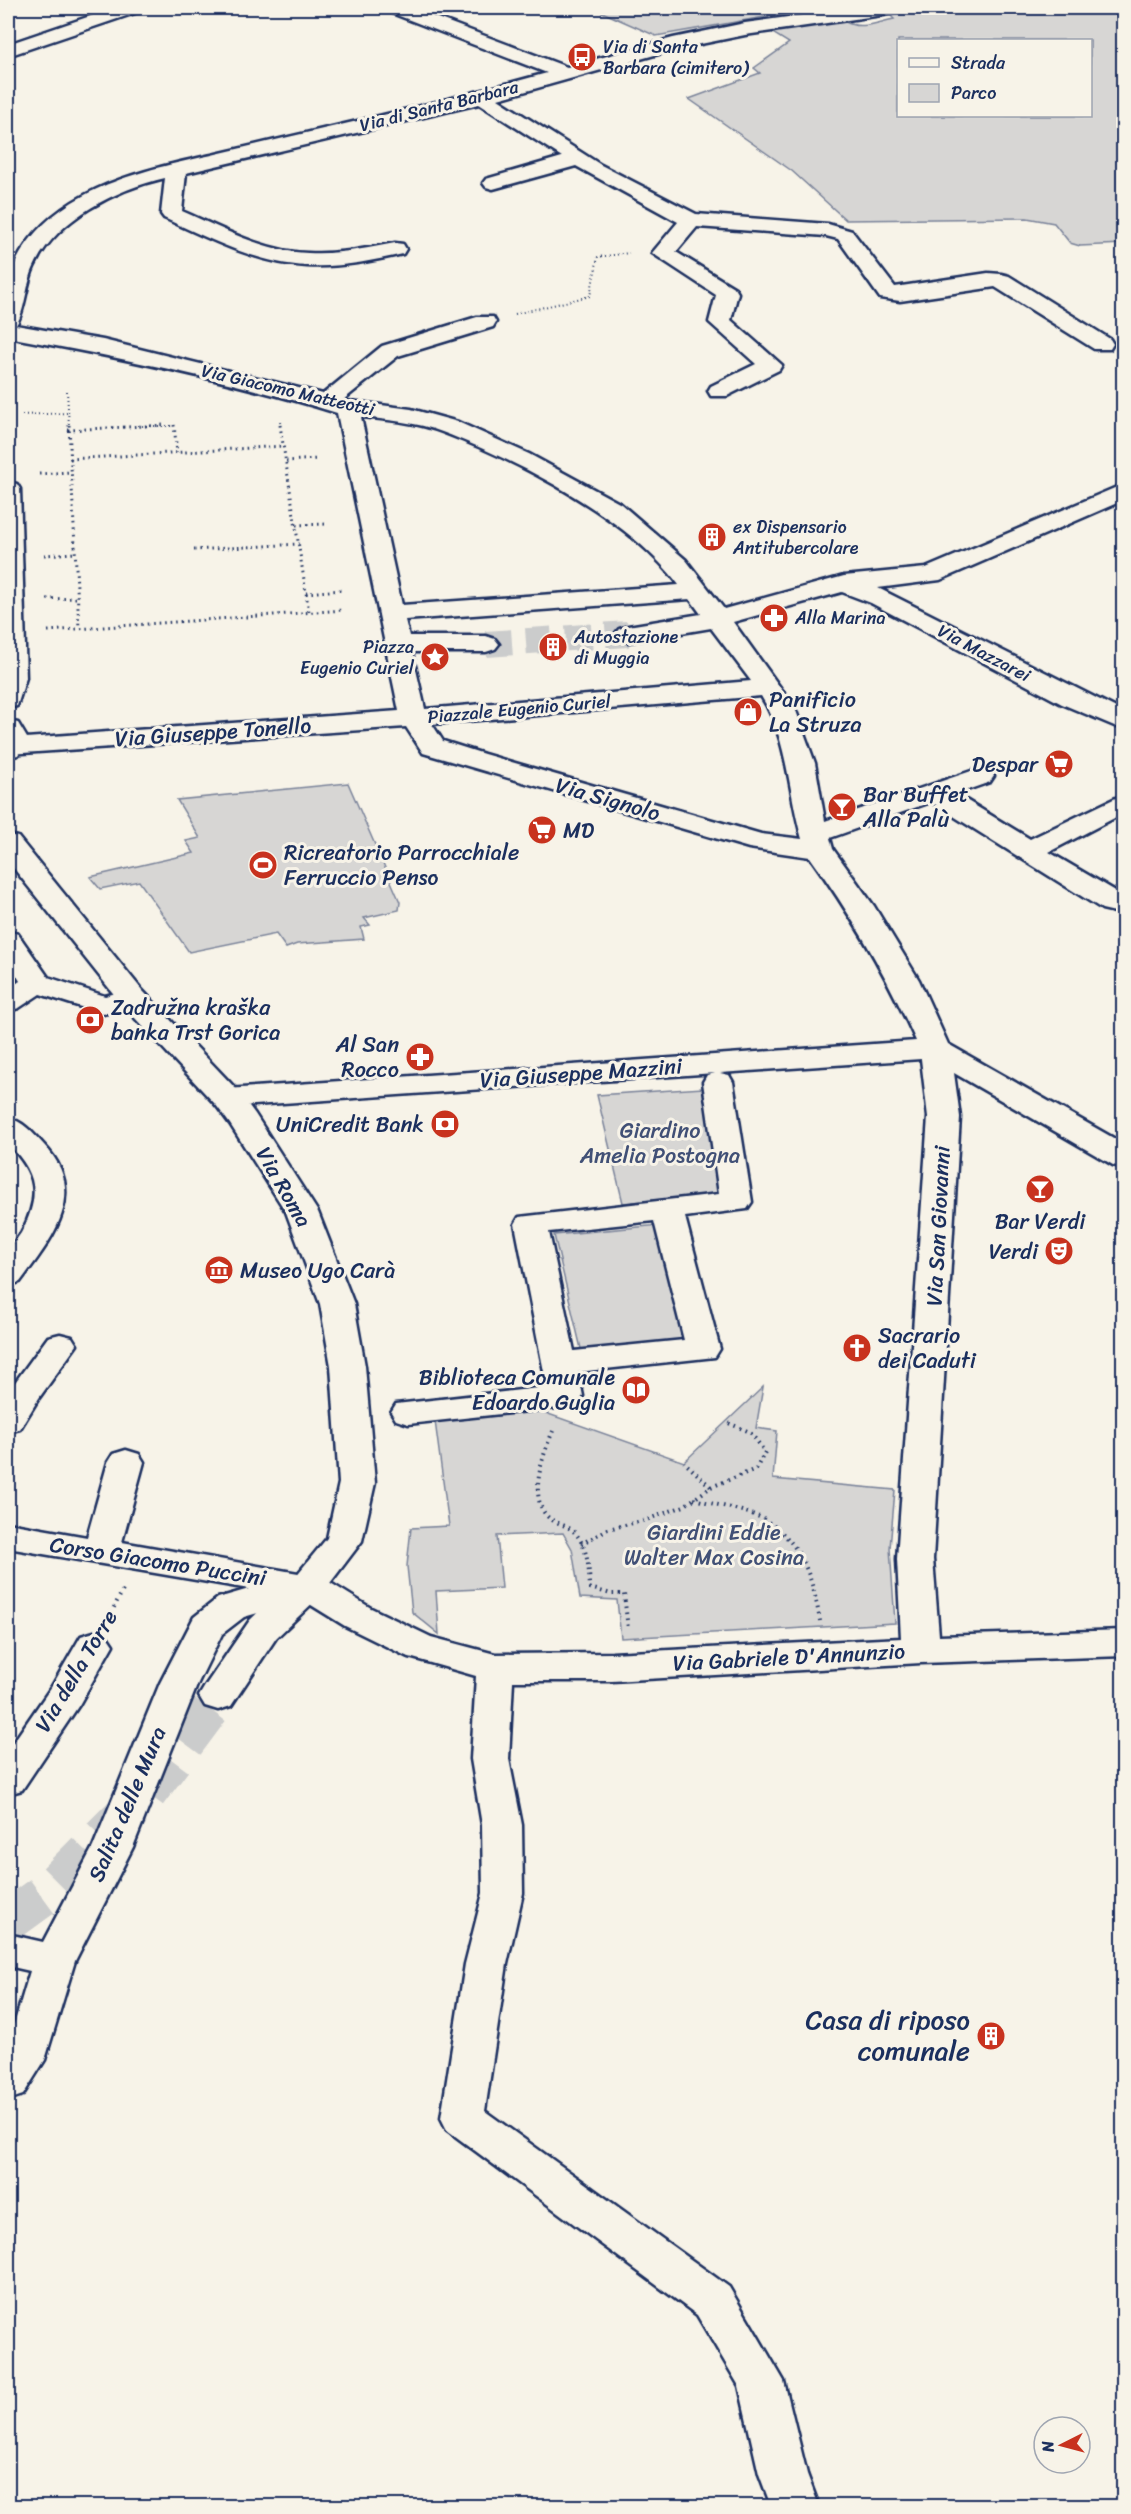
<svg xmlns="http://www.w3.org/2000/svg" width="1131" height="2514" viewBox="0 0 1131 2514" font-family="Sriracha,sans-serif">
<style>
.green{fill:#d7d6d4;stroke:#798299;stroke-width:1.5;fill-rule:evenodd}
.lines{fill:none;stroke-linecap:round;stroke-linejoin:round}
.minor-tunnel{stroke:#cbcccc;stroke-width:26;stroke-dasharray:26 14;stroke-linecap:butt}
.major-tunnel{stroke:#cbcccc;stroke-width:42;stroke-dasharray:42 21;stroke-linecap:butt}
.minor-casing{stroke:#1b2f5e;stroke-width:5}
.major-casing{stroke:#1b2f5e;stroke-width:5}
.path-far2{stroke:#1b2f5e;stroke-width:2;stroke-dasharray:1 3;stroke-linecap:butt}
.path-far1{stroke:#1b2f5e;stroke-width:3;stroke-dasharray:1.5 4;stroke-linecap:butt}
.path{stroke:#1b2f5e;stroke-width:4;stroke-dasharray:1.5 4.5;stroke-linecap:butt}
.minor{fill:#f7f3e8;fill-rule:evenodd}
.major{fill:#f7f3e8;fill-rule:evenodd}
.labels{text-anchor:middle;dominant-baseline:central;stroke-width:6;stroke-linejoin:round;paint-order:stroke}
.far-poi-label{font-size:18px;fill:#1b2f5e;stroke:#f7f3e8;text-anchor:start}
.far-street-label{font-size:18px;fill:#1b2f5e;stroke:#f7f3e8}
.poi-label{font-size:22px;fill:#1b2f5e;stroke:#f7f3e8;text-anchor:start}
.street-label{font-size:22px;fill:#1b2f5e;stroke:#f7f3e8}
.park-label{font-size:22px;fill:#415076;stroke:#f7f3e8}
.near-poi-label{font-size:27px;fill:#1b2f5e;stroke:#f7f3e8;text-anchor:end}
</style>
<rect width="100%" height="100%" fill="#f7f3e8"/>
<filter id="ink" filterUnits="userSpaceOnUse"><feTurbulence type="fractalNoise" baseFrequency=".0167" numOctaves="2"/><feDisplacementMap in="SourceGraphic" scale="12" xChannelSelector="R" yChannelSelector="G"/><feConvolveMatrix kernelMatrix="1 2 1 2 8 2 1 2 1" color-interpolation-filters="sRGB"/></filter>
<g filter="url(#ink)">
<path class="green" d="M593 8H816L656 36Z
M938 8H1123V244L1080 246 1070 243 1054 223 1027 218 846 220 792 171 689 99 760 73 754 68 789 43 771 32 844 21C860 31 878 22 894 19L889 14ZM1090 40V116H898V40Z
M348 783 400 902 399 910 364 918 370 925 361 927 364 939 297 944 286 948 276 934 189 952 139 881 100 889 90 877 194 853 186 841 200 838 177 800Z
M703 1088 718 1194 623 1203 597 1095Z
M660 1225 692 1343 582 1353 554 1235Z
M763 1387 756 1428 777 1431 773 1479 895 1490 890 1548 895 1623 621 1638 617 1600 580 1598 572 1549 563 1533 497 1536 502 1588 436 1591 439 1634 412 1612 407 1566 411 1528 449 1526 435 1421 540 1411 684 1462Z"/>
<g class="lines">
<path class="minor-tunnel" d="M486 644 628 634"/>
<path class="major-tunnel" d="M8 1921 48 1892 143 1797 218 1696"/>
<g class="minor-casing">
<path id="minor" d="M387 8H411L567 67 673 38 745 23 854 8H898L896 12 889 14 745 35 676 49 498 99 601 165 696 214 828 224 852 231 895 287 988 273 1001 274 1009 276 1110 339 1113 344 1110 349H1094L995 287 900 301 880 298 838 239 826 236 697 227 676 252 735 288 738 293 731 320 782 365 779 370 727 396H711L708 391 711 386 756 364 709 322 716 295 652 253 678 222 576 166 493 189 486 187 483 183 486 179 562 157 479 104 186 173 182 211C221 228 265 252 308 253 337 255 367 248 395 243L403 244 406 249 403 254C372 261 338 268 307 266 258 264 208 238 164 218L161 214 165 178C116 189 55 220 34 267 26 284 25 312 16 325L103 340 323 394 382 346 477 317H493L496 322 493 327 398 356 343 400 411 409 458 422 529 454 621 504 686 560 724 609 844 576 926 568 1124 484V500L940 580 878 588 1124 712V730L1062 704 871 603 842 592 733 622 795 708 815 763 825 821 980 768 990 770 994 776 990 782 956 794 1030 839 1124 794V813L1049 852 1124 896V914L1102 909 931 802 830 838 833 849 874 906 919 980 948 1044 1124 1144V1168L1113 1165 954 1073 960 1117 933 1559 939 1636 1124 1630V1656L921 1663 612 1681H513L509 1759 522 1825 523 1893 507 1964 485 2111 729 2287 784 2381 807 2474 819 2506H771L759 2474 739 2386 697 2315 447 2130 441 2118 465 1964 483 1893 482 1825 471 1759 476 1676 406 1656 345 1626 303 1600 244 1617 222 1634 198 1683 133 1847 75 1961 45 2060 23 2095 8 2100V2045L30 1971 8 1966V1934L43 1942 93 1847 160 1683 194 1617 218 1598 249 1589 8 1548V1523L87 1537 108 1462 113 1454 126 1450 139 1454 144 1462 122 1542 321 1577 371 1608 431 1637 495 1654 612 1653 901 1638 897 1559 928 1117 921 1059 720 1073 729 1075 733 1082 752 1202 747 1209 685 1217 720 1349 715 1357 578 1372 583 1396 578 1404 566 1407 408 1424 396 1420 391 1412 396 1404 547 1387 515 1224 519 1217 719 1194 703 1082 707 1075 715 1073 227 1107 216 1105 211 1098 216 1091 227 1089 916 1041C886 974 853 917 810 857L749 848 423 753 406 727 8 754V740L12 739 399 711 337 413C229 380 118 357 8 337 8 299 4 274 28 242 72 184 150 169 216 154 256 145 296 135 336 126 406 110 477 92 547 73L389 12ZM361 417C389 420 416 422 442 432 519 461 629 518 679 585L402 605ZM690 599 701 614 628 626 619 629 615 634 619 639 628 642 711 628 751 681 425 709 412 652H486L495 649 499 644 495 639 486 636H409L405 620ZM761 696C788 739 788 791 802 839L761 834 484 754 443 741 432 724ZM654 1221 684 1340 574 1351 549 1232Z
M8 482 17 484 20 489 26 678 17 706 8 708Z
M8 931 18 934 48 977 105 996 116 993 127 996 131 1002 127 1008 103 1014 40 994 19 1008 8 1011V989L20 981 8 961Z
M8 1118C23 1121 33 1133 44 1145 90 1193 52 1239 20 1282L8 1286C7 1277 5 1261 8 1253 10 1246 17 1239 21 1233 41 1196 38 1173 8 1144Z
M60 1334 72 1337 77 1345 39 1398 20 1429 8 1432V1392L48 1337Z
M94 1632 107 1636 113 1645 79 1705 22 1790 8 1794V1750L52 1686 81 1636Z"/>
</g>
<g class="major-casing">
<path id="major" d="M114 8H140L138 12 8 56V44Z
M8 721 18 723 27 738 18 755 8 757Z
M8 835 18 837 142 990 238 1091 255 1114 318 1212 354 1304 365 1366 375 1483 362 1541 321 1595 276 1638 231 1706 218 1710 205 1706 199 1696 205 1686 250 1620 295 1577 327 1538 339 1483 331 1366 320 1304 286 1212 230 1124 216 1105 120 1002 8 861Z"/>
</g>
<path class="path-far2" d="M515 314 590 296 598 257 629 253
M67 391 69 426
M22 415 67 413
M280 422 281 426
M138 426H174"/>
<path class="path-far1" d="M69 425 79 628
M174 425 177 453
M280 425 309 612
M68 430 165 425
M70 459 284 446
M286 461 317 459
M39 474 70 472
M296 525 328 524
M194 550 299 544
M44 555 75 553
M306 593 341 590
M47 599 77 598
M48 631 344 610"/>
<path class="path" d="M553 1431C544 1452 527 1497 548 1517 556 1524 569 1525 576 1534 588 1548 589 1570 590 1588L611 1594H624L628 1629
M711 1487 756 1469 765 1452 750 1432 726 1422
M694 1499C712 1504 751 1511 765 1520 803 1543 813 1580 820 1621
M581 1544 608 1529 646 1520 684 1506 711 1487 684 1462
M111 1613 123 1590"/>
<use href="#minor" class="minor"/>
<use href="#major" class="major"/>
</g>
</g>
<defs>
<g id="bus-disc" transform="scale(1.5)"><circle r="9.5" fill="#c8321e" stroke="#f7f3e8"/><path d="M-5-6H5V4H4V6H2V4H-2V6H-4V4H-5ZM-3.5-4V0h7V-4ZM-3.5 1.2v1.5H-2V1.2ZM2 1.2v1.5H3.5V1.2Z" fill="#fff"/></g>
<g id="building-disc" transform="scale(1.5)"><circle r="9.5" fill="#c8321e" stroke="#f7f3e8"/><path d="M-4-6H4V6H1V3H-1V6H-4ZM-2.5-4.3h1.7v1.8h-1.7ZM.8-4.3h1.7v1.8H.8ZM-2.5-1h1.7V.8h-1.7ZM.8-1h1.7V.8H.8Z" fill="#fff"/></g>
<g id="pharmacy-disc" transform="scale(1.5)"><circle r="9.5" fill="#c8321e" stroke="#f7f3e8"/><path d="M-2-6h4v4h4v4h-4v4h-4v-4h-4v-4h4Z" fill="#fff"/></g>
<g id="sight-disc" transform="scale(1.5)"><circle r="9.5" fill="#c8321e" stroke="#f7f3e8"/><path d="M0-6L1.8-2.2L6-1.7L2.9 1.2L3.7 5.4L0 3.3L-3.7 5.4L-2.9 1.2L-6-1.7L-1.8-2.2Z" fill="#fff"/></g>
<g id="shop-disc" transform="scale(1.5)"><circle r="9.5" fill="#c8321e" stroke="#f7f3e8"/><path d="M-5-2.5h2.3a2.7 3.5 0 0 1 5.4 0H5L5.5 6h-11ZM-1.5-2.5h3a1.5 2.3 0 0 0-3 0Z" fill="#fff"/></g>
<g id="supermarket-disc" transform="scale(1.5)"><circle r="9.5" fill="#c8321e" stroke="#f7f3e8"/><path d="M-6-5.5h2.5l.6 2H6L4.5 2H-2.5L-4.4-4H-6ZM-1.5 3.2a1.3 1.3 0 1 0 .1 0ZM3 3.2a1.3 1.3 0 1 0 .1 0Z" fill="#fff"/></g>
<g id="bar-disc" transform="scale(1.5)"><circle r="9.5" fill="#c8321e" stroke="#f7f3e8"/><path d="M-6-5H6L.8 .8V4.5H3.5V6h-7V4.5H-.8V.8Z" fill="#fff"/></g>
<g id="stadium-disc" transform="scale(1.5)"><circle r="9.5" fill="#c8321e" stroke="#f7f3e8"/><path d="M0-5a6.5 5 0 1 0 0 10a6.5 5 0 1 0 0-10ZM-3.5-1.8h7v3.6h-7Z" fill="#fff"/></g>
<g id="bank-disc" transform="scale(1.5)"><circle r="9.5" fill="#c8321e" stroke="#f7f3e8"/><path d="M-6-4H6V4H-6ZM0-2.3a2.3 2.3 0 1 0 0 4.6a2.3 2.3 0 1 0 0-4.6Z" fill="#fff"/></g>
<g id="theatre-disc" transform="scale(1.5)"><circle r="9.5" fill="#c8321e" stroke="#f7f3e8"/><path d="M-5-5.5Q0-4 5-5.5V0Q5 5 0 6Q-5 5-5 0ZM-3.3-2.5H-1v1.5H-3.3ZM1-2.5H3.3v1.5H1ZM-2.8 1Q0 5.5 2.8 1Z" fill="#fff"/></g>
<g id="museum-disc" transform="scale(1.5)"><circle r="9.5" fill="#c8321e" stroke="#f7f3e8"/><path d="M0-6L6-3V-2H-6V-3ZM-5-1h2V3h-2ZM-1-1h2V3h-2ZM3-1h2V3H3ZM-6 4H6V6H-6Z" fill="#fff"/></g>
<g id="church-disc" transform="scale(1.5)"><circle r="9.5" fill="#c8321e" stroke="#f7f3e8"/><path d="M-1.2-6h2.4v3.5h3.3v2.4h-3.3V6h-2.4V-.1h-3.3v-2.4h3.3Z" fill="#fff"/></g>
<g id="library-disc" transform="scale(1.5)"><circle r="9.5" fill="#c8321e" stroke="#f7f3e8"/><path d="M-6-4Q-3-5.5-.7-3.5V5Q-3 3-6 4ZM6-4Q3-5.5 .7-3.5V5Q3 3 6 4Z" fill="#fff"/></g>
</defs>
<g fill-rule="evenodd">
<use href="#bus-disc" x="582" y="57"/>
<use href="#building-disc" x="712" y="537"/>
<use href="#pharmacy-disc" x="774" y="618"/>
<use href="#building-disc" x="553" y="647"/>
<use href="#sight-disc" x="435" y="657"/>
<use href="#shop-disc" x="748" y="712"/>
<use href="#supermarket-disc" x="1059" y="764"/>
<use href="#bar-disc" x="842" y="807"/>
<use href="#supermarket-disc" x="542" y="830"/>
<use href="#stadium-disc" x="263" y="865"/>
<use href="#bank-disc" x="90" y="1020"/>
<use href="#pharmacy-disc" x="420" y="1057"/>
<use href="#bank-disc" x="445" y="1124"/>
<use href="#bar-disc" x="1040" y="1189"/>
<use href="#theatre-disc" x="1059" y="1251"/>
<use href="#museum-disc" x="219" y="1270"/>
<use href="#church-disc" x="857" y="1348"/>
<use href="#library-disc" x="636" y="1390"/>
<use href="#building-disc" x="991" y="2036"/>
</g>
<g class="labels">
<g class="far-poi-label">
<text x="603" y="47">Via di Santa<tspan x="603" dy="21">Barbara (cimitero)</tspan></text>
<text x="733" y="527">ex Dispensario<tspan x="733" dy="21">Antitubercolare</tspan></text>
<text x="795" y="618">Alla Marina</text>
<text x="574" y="637">Autostazione<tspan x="574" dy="21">di Muggia</tspan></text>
<text x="414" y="647" text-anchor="end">Piazza<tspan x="414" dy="21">Eugenio Curiel</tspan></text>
</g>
<g class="far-street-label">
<text transform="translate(439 106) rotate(-14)">Via di Santa Barbara</text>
<text transform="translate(288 390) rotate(13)">Via Giacomo Matteotti</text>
<text transform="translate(984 653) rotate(28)">Via Mazzarei</text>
<text transform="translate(519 709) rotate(-5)">Piazzale Eugenio Curiel</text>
</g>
<g class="poi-label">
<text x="769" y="699">Panificio<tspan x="769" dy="25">La Struza</tspan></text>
<text x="1038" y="764" text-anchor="end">Despar</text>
<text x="863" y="794">Bar Buffet<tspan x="863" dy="25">Alla Palù</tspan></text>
<text x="563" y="830">MD</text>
<text x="284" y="852">Ricreatorio Parrocchiale<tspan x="284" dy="25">Ferruccio Penso</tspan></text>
<text x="111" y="1007">Zadružna kraška<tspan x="111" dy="25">banka Trst Gorica</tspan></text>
<text x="399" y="1044" text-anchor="end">Al San<tspan x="399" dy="25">Rocco</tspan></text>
<text x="424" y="1124" text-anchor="end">UniCredit Bank</text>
<text x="1040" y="1221" text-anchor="middle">Bar Verdi</text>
<text x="1038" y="1251" text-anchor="end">Verdi</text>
<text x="240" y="1270">Museo Ugo Carà</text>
<text x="878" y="1335">Sacrario<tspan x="878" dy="25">dei Caduti</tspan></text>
<text x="615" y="1377" text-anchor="end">Biblioteca Comunale<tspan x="615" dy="25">Edoardo Guglia</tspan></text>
</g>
<g class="street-label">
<text transform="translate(213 732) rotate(-4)">Via Giuseppe Tonello</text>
<text transform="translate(608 799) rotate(16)">Via Signolo</text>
<text transform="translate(581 1073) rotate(-4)">Via Giuseppe Mazzini</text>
<text transform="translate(284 1187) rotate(60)">Via Roma</text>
<text transform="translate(938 1226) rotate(-87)">Via San Giovanni</text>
<text transform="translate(158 1561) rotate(9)">Corso Giacomo Puccini</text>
<text transform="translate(789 1657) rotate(-3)">Via Gabriele D'Annunzio</text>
<text transform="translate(76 1671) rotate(-59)">Via della Torre</text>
<text transform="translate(127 1804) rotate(-67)">Salita delle Mura</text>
</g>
<g class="park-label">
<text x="660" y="1130">Giardino<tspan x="660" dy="25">Amelia Postogna</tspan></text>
<text x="714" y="1532">Giardini Eddie<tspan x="714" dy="25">Walter Max Cosina</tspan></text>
</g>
<g class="near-poi-label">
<text x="970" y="2020">Casa di riposo<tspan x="970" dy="31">comunale</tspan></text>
</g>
</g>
<rect width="1131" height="2514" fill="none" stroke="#f7f3e8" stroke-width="30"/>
<rect x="15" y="15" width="1101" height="2484" fill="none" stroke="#1b2f5e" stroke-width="2" filter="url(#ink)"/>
<rect x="897" y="39" width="195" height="78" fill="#f7f3e8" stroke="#9fa5b1" stroke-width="1.5"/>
<rect x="909" y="58" width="30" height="9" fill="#f7f3e8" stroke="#9fa5b1" stroke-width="1.5"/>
<text x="951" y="69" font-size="18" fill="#1b2f5e">Strada</text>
<rect x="909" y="84" width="30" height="18" fill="#d7d6d4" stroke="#9fa5b1" stroke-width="1.5"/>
<text x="951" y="99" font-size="18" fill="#1b2f5e">Parco</text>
<g transform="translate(1062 2445) rotate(264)"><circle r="28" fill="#f7f3e8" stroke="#9fa5b1" stroke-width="1.5"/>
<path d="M0-4.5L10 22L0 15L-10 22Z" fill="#c8321e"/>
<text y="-9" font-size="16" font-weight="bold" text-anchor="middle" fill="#1b2f5e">N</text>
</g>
</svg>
